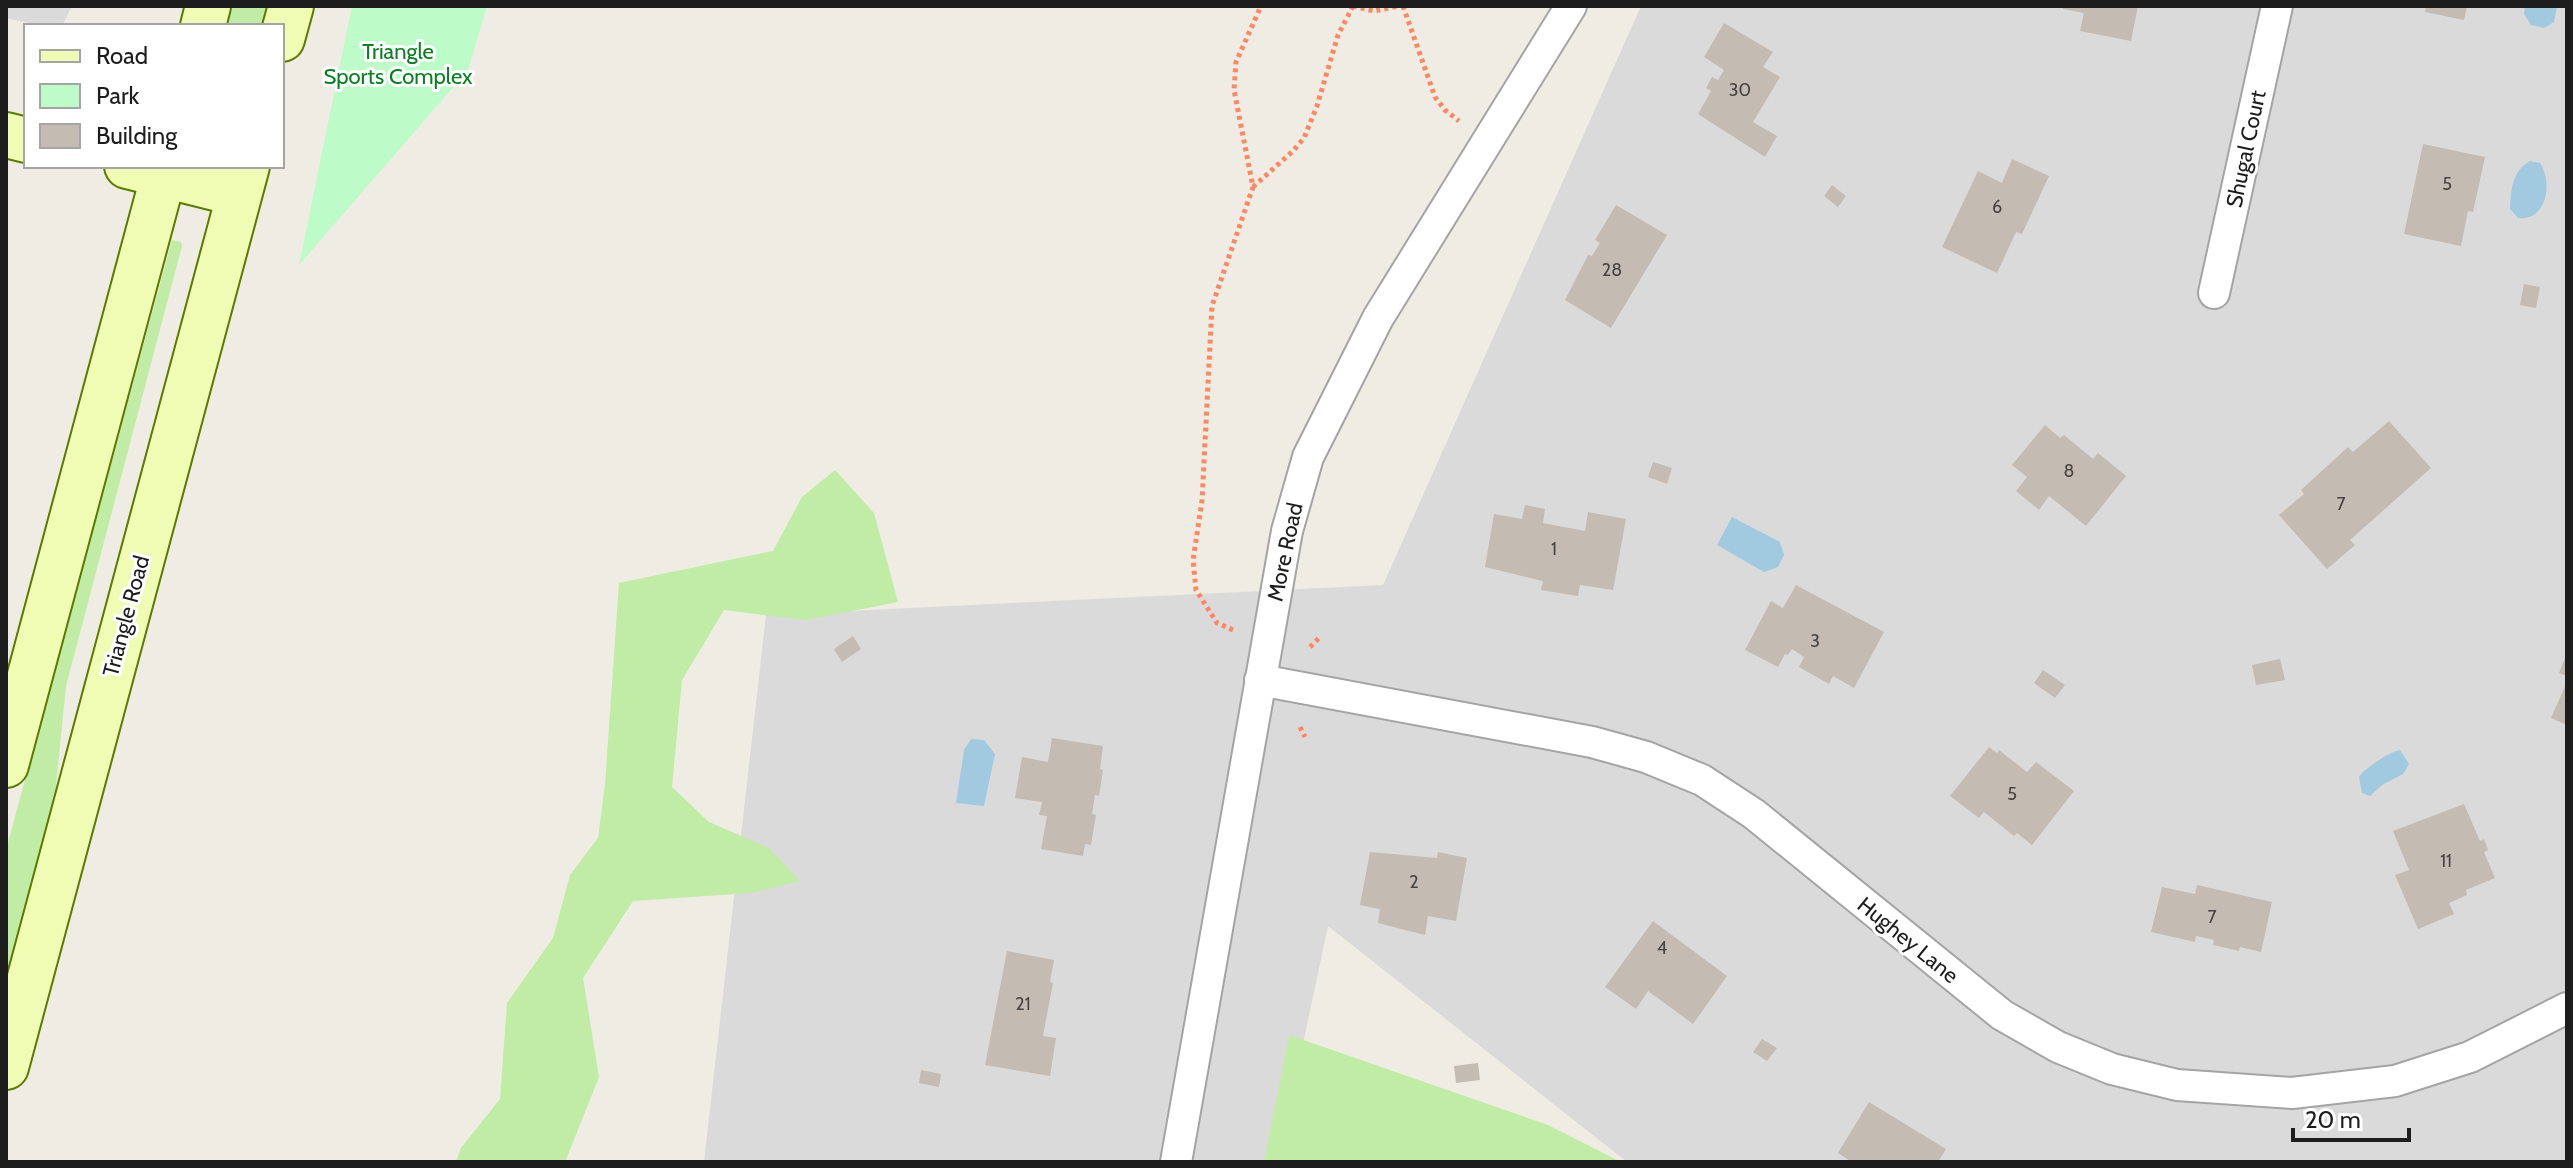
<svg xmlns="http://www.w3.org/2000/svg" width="2573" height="1168" viewBox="0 0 2573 1168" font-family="Cabin,sans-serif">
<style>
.residential{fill:#dbdada}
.grass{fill:#c0eca6}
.park{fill:#bdfcc9}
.water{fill:#a1c9df}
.building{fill:#c4bbb2}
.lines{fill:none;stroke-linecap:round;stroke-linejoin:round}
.street-casing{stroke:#a4a4a4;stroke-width:34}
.secondary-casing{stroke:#5d7900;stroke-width:48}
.path{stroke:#ff8764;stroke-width:5;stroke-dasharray:4 4;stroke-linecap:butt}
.street{stroke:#fff;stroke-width:30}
.secondary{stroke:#f0fcb3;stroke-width:44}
.labels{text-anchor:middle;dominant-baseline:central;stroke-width:6;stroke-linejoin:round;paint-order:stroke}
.number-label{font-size:18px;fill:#474442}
.park-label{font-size:22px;fill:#06811f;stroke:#fff}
.street-label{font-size:22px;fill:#1d1d1d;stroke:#fff}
</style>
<rect width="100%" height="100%" fill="#efece3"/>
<path class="residential" d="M6 6H72L62 26H43L6 18Z
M1641 6H2567V1162H1627L1328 926 1278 1162H704L766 615 1383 585Z"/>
<path class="grass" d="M232 6H267L262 26H226Z
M172 240 181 242 182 246 66 686 55 796 6 980V850Z
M835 470 874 513 898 602 806 620 724 610 682 680 672 787 709 822 769 848 800 881 751 893 633 901 583 978 599 1077 565 1162H456L461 1148 500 1099 507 1003 553 938 570 875 598 838 605 784 619 583 773 551 802 497Z
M1289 1035 1548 1125 1621 1162H1264Z"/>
<path class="park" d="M352 6H487L468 70 299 265Z"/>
<path class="water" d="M2525 6H2557L2554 22 2544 28 2531 25 2524 14Z
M2530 161 2540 163C2553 183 2547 221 2518 218L2510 209C2511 190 2512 171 2530 161Z
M1732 517 1780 542 1784 555 1778 567 1764 572 1717 545Z
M971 739 984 740 995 754 984 806 956 803 964 750Z
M2400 750 2409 764 2403 774 2382 785 2370 796 2362 793 2359 777C2365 768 2389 752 2400 750Z"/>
<path class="building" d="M2064 6H2138L2131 41 2080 31 2084 13 2063 9Z
M2426 6H2467L2464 20 2425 12Z
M1724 23 1773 52 1763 67 1780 77 1753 122 1777 136 1765 157 1698 114 1711 91 1706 88 1712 77 1718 80 1724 70 1704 57Z
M2423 144 2485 157 2473 212 2468 211 2461 246 2404 234Z
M2012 159 2049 176 2022 234 2016 232 1997 273 1942 247 1978 171 2002 183Z
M1832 185 1846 196 1838 207 1824 196Z
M1616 205 1667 235 1611 328 1565 300 1588 255 1592 256 1600 243 1595 240Z
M2524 284 2540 287 2536 308 2520 305Z
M2389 421 2431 468 2350 540 2355 545 2327 569 2279 515 2304 494 2301 490 2348 447 2353 452Z
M2045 425 2060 438 2064 435 2093 459 2098 453 2126 476 2086 526 2049 496 2039 510 2016 491 2027 477 2012 465Z
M1653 462 1672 468 1667 484 1648 477Z
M1525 505 1545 509 1543 523 1585 531 1588 512 1626 519 1613 590 1580 585 1578 596 1541 590 1543 581 1485 567 1494 514 1522 519Z
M1796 585 1884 632 1854 688 1833 676 1829 684 1799 667 1804 657 1792 649 1788 655 1785 654 1778 667 1745 650 1771 601 1783 608Z
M853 636 861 649 842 662 834 649Z
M2567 653V676L2559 673Z
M2280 659 2285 680 2256 685 2252 665Z
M2043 670 2065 685 2055 698 2034 683Z
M2567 682V725L2551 718Z
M1052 738 1103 746 1100 769 1103 770 1099 796 1095 795 1092 814 1096 815 1091 845 1085 844 1083 856 1041 849 1047 816 1039 815 1042 802 1015 798 1022 757 1048 762Z
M1989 747 1997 753 1999 750 2027 772 2036 762 2074 791 2032 845 2017 833 2014 836 1984 812 1979 818 1950 796Z
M2464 804 2480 841 2484 839 2488 850 2484 852 2495 878 2466 890 2467 895 2449 903 2454 914 2418 929 2395 875 2409 870 2393 831Z
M1370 852 1437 858 1438 852 1467 858 1456 921 1428 916 1425 935 1378 923 1380 909 1360 905Z
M2197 885 2272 902 2261 952 2240 947 2239 951 2213 945 2214 940 2196 936 2195 942 2151 932 2162 887 2195 894Z
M1653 921 1727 976 1693 1024 1648 991 1636 1009 1605 987Z
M1007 951 1054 960 1050 982 1053 983 1043 1036 1056 1038 1050 1076 985 1065Z
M1762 1039 1777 1048 1767 1061 1753 1052Z
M1478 1063 1480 1080 1456 1083 1454 1066Z
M921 1070 941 1074 939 1087 919 1083Z
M1869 1102 1946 1149 1938 1162H1852L1838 1153Z"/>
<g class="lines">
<g class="street-casing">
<path id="street" d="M2214 293 2277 6
M1260 680 1592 742 1646 757 1702 780 1754 814 2002 1015 2058 1047 2112 1069 2177 1085 2292 1093 2395 1081 2470 1057 2567 1008
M1176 1162 1287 531 1308 457 1378 318 1571 6"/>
</g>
<g class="secondary-casing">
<path id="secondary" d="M203 26 208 6
M282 39 291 6
M6 135 26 140
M127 166 239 194
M6 765 166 166
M6 1067 247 166"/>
</g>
<path class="path" d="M1353 6 1374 11 1399 6
M1403 6 1435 97 1445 110 1459 121
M1253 187 1293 151 1304 138 1317 106 1338 35 1353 6
M1233 630 1217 623 1196 590 1193 560 1202 501 1212 306 1253 187 1234 90 1236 62 1261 6
M1310 647 1320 637
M1300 727 1305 737"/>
<use href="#street" class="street"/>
<use href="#secondary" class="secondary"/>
</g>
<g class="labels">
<g class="number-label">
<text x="1740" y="90">30</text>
<text x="2447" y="184">5</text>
<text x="1997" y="207">6</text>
<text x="1612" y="270">28</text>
<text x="2069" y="471">8</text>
<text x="2341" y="504">7</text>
<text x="1554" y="549">1</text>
<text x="1815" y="641">3</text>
<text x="2012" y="794">5</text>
<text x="2446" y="861">11</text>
<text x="1414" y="882">2</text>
<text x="2212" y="917">7</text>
<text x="1662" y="948">4</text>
<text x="1023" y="1004">21</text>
</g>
<g class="park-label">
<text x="398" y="51">Triangle<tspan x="398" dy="25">Sports Complex</tspan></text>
</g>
<g class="street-label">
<text transform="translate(2246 149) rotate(-78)">Shugal Court</text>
<text transform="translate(1285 552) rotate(-78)">More Road</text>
<text transform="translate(126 616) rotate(-75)">Triangle Road</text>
<text transform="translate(1908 940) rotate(39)">Hughey Lane</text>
</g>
</g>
<rect width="2573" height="1168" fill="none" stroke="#1d1d1d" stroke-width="16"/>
<rect x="24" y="24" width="260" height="144" fill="#ffffff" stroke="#a5a5a5" stroke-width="2"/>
<rect x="40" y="50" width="40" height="12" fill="#f0fcb3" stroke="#a5a5a5" stroke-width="2"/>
<text x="96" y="64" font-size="24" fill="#1d1d1d">Road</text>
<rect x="40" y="84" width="40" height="24" fill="#bdfcc9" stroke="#a5a5a5" stroke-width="2"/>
<text x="96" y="104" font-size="24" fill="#1d1d1d">Park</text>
<rect x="40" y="124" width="40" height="24" fill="#c4bbb2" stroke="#a5a5a5" stroke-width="2"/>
<text x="96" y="144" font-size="24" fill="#1d1d1d">Building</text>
<path d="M2293 1128v12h116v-12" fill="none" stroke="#1d1d1d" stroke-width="4"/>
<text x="2305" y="1128" font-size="24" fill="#1d1d1d" stroke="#ffffff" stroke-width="6" paint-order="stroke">20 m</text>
</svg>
